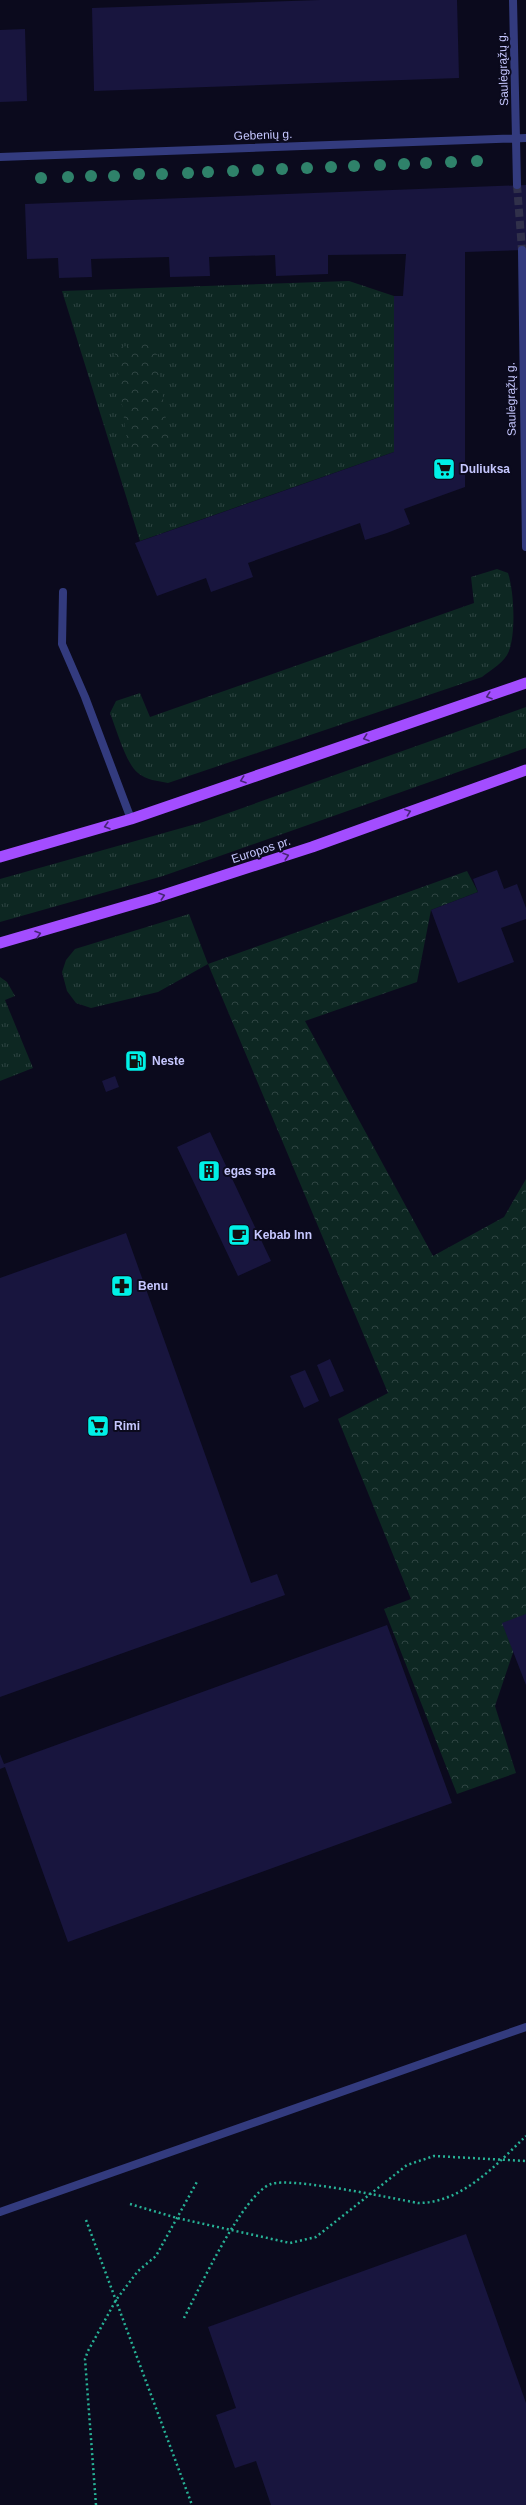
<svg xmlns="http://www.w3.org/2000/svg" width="526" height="2505" viewBox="0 0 526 2505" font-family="Arial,sans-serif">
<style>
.grass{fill:url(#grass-tufts)}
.forest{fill:url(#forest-crowns)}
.building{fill:#18153e}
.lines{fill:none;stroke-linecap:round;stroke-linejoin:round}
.minor-tunnel{stroke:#30304a;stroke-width:8;stroke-dasharray:8 4;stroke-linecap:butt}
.path{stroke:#27b296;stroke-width:2.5;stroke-dasharray:2 3;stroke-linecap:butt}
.minor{stroke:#333b7e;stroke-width:8}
.primary{stroke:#a34dff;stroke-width:11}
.tree{fill:#2f826a}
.oneway{stroke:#482577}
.labels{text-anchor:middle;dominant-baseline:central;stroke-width:4;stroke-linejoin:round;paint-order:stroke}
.street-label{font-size:12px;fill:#c6c7ff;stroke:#0b0a1d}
.poi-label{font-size:12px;font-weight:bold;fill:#c6c7ff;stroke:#0b0a1d;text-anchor:start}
</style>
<defs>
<pattern id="grass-tufts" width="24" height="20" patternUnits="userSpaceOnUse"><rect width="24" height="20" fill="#0d2722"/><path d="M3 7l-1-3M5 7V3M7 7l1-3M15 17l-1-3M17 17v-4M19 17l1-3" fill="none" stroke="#2f4543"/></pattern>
<pattern id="forest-crowns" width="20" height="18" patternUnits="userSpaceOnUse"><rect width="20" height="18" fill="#0d2722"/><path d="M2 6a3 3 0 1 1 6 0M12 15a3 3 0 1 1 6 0" fill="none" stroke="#2f4543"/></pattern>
</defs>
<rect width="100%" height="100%" fill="#0b0a1d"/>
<path class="grass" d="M349 281 394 296V452L140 541 62 291Z
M497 569 508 573C514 591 516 633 509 651 505 662 491 670 482 677L168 783C158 781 146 780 138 773 126 764 116 728 110 713L116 701 140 693 150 717 474 603 471 577Z
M526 707V748L163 876 0 922V879L203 822Z
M189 914 208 964 158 992 91 1008 76 1003 67 991 62 972 66 960 75 949Z
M0 977 7 982 15 996 5 1000 33 1068 0 1081Z"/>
<path class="forest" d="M155 342 170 448 129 454 114 348Z
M467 871 478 892 431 910 417 982 305 1021 433 1256 504 1217 526 1179V1614L495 1706 516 1773 457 1794 384 1609 411 1599 338 1419 388 1393 208 964Z"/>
<path class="building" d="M320 0H457L459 78 94 91 92 8Z
M25 29 27 101 0 102V30Z
M526 185V250L465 252V487L404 509 410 524 387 533 365 540 360 523 248 563 253 577 211 592 206 578 157 596 135 543 394 452V296H403L406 254 328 255V274L276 276 275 255 209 257 210 276 170 277 169 257 91 259 92 277 59 278 58 258 27 259 25 204Z
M497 870 504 889 517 884 526 908V919L501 928 514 962 458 983 431 910 478 892 473 879Z
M115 1076 119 1087 106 1092 102 1081Z
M210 1132 271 1261 238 1276 177 1147Z
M126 1233 251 1583 277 1574 285 1595 0 1697V1278Z
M330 1359 344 1391 330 1397 317 1365Z
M305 1370 319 1401 304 1408 290 1376Z
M526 1614V1685L502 1623Z
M387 1625 452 1803 68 1942 5 1767 0 1769V1754L4 1764Z
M466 2234 526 2403V2505H271L256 2461 235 2468 216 2415 236 2408 208 2327Z"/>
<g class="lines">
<path class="minor-tunnel" d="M517 185 522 250"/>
<path class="path" d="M130 2204 177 2218 290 2243 316 2237 407 2165 434 2156 526 2161
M86 2220 192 2505
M184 2318C199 2289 243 2194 271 2184 291 2177 391 2198 418 2203 462 2203 496 2165 526 2136
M96 2505 85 2359 88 2351 116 2300 138 2271 156 2256 198 2180"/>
<path class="minor" d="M513 0 517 185
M0 157 526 138
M522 250 526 547
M63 592 62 644 85 697 131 819
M0 2212 526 2027"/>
<path class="primary" d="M0 857 131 819 526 683
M0 943 151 899 312 847 526 770"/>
</g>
<g class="tree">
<circle cx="477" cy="161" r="6"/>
<circle cx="451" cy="162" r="6"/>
<circle cx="426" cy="163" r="6"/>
<circle cx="404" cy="164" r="6"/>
<circle cx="380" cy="165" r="6"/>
<circle cx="354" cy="166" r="6"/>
<circle cx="331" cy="167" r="6"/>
<circle cx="307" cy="168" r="6"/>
<circle cx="282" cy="169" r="6"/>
<circle cx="258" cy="170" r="6"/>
<circle cx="233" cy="171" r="6"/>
<circle cx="208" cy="172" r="6"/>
<circle cx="188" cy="173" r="6"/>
<circle cx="139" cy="174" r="6"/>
<circle cx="162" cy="174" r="6"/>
<circle cx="91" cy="176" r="6"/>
<circle cx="114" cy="176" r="6"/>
<circle cx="68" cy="177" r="6"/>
<circle cx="41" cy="178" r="6"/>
</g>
<defs><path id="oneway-chevron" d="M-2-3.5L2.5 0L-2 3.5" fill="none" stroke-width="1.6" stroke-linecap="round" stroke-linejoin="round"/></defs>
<g class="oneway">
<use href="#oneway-chevron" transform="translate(489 696) rotate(161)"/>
<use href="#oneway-chevron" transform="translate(366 738) rotate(161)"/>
<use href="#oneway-chevron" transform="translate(243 780) rotate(161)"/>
<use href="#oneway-chevron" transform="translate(408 812) rotate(-20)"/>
<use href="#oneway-chevron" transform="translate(107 826) rotate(164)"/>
<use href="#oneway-chevron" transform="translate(286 856) rotate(-18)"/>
<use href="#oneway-chevron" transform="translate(162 896) rotate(-18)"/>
<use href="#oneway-chevron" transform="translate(38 934) rotate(-17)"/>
</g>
<defs>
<g id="supermarket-square" transform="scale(1.15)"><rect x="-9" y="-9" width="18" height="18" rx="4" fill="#00f1e7" stroke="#0b0a1d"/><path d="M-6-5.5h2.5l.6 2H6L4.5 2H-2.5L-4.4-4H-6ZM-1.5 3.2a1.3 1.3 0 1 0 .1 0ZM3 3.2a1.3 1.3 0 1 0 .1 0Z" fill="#111"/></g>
<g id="fuel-square" transform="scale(1.15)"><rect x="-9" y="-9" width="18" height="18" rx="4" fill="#00f1e7" stroke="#0b0a1d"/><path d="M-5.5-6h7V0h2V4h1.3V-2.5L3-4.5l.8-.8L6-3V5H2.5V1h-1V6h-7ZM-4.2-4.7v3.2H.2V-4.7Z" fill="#111"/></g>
<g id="building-square" transform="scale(1.15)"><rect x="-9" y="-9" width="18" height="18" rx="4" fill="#00f1e7" stroke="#0b0a1d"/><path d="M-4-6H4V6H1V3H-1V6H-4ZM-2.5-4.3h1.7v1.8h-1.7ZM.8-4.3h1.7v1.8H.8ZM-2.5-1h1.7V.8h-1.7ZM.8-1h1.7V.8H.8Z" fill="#111"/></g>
<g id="cafe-square" transform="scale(1.15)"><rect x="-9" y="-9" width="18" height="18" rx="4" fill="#00f1e7" stroke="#0b0a1d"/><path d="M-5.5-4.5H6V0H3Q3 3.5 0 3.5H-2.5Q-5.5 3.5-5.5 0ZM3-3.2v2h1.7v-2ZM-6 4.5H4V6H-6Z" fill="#111"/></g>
<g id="pharmacy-square" transform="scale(1.15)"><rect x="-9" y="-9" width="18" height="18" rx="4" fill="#00f1e7" stroke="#0b0a1d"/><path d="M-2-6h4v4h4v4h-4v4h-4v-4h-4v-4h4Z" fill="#111"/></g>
</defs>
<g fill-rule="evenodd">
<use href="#supermarket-square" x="444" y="469"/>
<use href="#fuel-square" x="136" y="1061"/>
<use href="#building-square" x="209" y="1171"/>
<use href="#cafe-square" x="239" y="1235"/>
<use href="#pharmacy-square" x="122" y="1286"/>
<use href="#supermarket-square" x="98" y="1426"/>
</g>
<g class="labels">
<g class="street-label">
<text transform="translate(503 69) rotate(-92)">Saulėgrąžų g.</text>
<text transform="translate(263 135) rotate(-2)">Gebenių g.</text>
<text transform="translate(511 399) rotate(-91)">Saulėgrąžų g.</text>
<text transform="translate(261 850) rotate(-18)">Europos pr.</text>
</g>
<g class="poi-label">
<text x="460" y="469">Duliuksa</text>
<text x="152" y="1061">Neste</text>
<text x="224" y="1171">egas spa</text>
<text x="254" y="1235">Kebab Inn</text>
<text x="138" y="1286">Benu</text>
<text x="114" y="1426">Rimi</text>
</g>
</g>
</svg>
